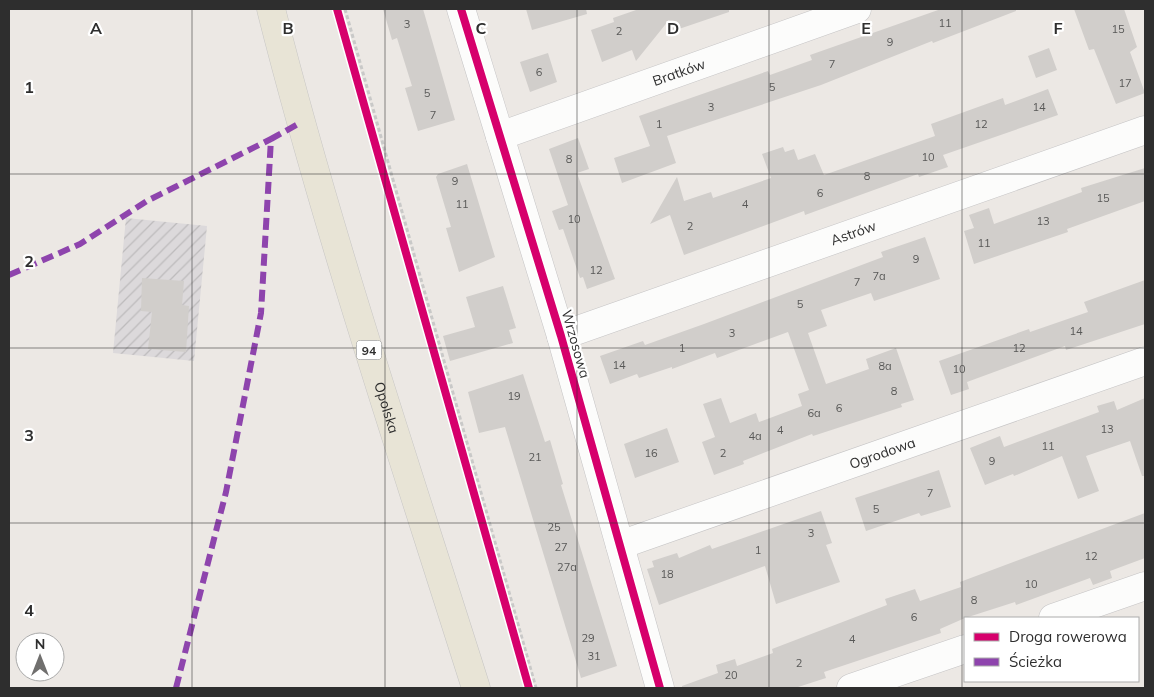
<svg xmlns="http://www.w3.org/2000/svg" width="1154" height="697" viewBox="0 0 1154 697" font-family="Mulish,sans-serif">
<style>
.industrial{fill:url(#industrial-furrows)}
.building{fill:#d1cecb}
.lines{fill:none;stroke-linecap:round;stroke-linejoin:round}
.minor-casing{stroke:#c5c4c5;stroke-width:29}
.major-casing{stroke:#c6c5c4;stroke-width:29}
.path{stroke:#c9c9c8;stroke-width:3;stroke-dasharray:4 2.5;stroke-linecap:butt}
.minor{stroke:#fcfcfb;stroke-width:28}
.major{stroke:#e8e4d6;stroke-width:28}
.quiet{stroke:#8e44ad;stroke-width:6;stroke-dasharray:12 6;stroke-linecap:butt}
.cycleway-casing{stroke:#fff;stroke-width:11}
.cycleway{stroke:#d6006c;stroke-width:8}
.grid{fill:none;stroke:#2e2e2e;stroke-width:1;stroke-opacity:0.55}
.labels{text-anchor:middle;dominant-baseline:central;stroke-width:4.5;stroke-linejoin:round;paint-order:stroke}
.number-label{font-size:11px;fill:#585857}
.shield{fill:#fff;stroke:#6d6d6d;stroke-width:1}
.shield-label{font-size:12px;font-weight:bold;fill:#2e2e2e}
.street-label{font-size:14px;fill:#2e2e2e;stroke:#fff}
.grid-label{font-size:16px;text-anchor:middle;font-weight:bold;fill:#2e2e2e;stroke:#fff;stroke-width:4.5;stroke-linejoin:round;paint-order:stroke}
</style>
<defs>
<pattern id="industrial-furrows" width="10" height="10" patternUnits="userSpaceOnUse" patternTransform="scale(1.25)"><rect width="10" height="10" fill="#dcd9db"/><path d="M-1 1l2-2M0 10L10 0M9 11l2-2" fill="none" stroke="#bdbbbc"/></pattern>
</defs>
<rect width="100%" height="100%" fill="#ece8e4"/>
<path class="industrial" d="M126 218 207 226 194 361 113 353Z"/>
<path class="building" d="M383 9H423L455 120 418 131 405 88 412 86 397 38 392 40Z
M526 9H586L587 14 532 30Z
M639 9H729V12L673 31 669 20 636 61 632 50 602 62 591 30 614 22 613 18Z
M941 9H1016V11L933 43 932 41 821 85 667 136 676 163 622 183 614 158 650 146 639 116 768 71 770 75 812 60 810 55Z
M1074 9H1124L1137 47 1130 52 1145 93 1116 104 1094 49 1089 50Z
M1049 48 1057 70 1036 78 1028 56Z
M548 53 557 82 530 92 520 62Z
M1048 89 1058 115 943 155 948 167 919 177 918 174 805 215 804 211 684 255 670 215 650 224 677 177 684 201 711 192 713 198 771 178 762 154 783 147 785 152 794 149 798 160 815 154 824 175 935 136 931 124 1003 98 1005 105Z
M578 138 589 169 577 173 615 279 587 289 583 277 580 278 563 229 559 230 552 211 568 205 549 149Z
M467 164 495 257 459 272 446 228 451 227 436 177 438 174Z
M1145 168V201L1067 229 1068 232 974 264 964 231 974 228 969 215 989 208 994 224 1082 192 1081 188Z
M925 237 940 279 874 301 871 293 821 310 827 326 808 333 826 384 869 369 866 359 896 348 914 400 901 404 902 407 813 436 812 434 743 461 744 464 714 475 702 442 715 437 703 404 721 398 730 423 756 413 759 422 802 406 798 394 809 390 788 332 717 358 715 353 672 369V367L639 378 637 374 610 384 600 356 643 341 645 345 704 324 883 257 881 252Z
M142 278 184 281 182 305 189 306 186 352 148 349 152 312 141 311Z
M1145 280V324L1066 350 1065 346 967 382 969 389 951 395 939 361 1029 329 1030 332 1088 312 1084 302Z
M503 286 516 328 509 330 513 343 450 361 443 336 475 327 466 297Z
M523 374 545 442 550 440 563 484 561 485 617 666 581 678 505 427 479 433 468 392Z
M1145 398V476H1142L1130 441 1086 456 1099 491 1078 499 1062 456 1014 476 1013 474 985 485 970 448 1000 436 1004 447 1099 412 1097 406 1114 401 1117 410Z
M667 428 679 462 635 478 624 444Z
M939 470 951 507 921 516 919 513 866 531 855 498Z
M821 511 832 543 826 545 840 582 776 604 765 566 659 605 647 569 654 567 652 561 677 553 679 558 710 545 712 549Z
M1145 513V558L1110 571 1112 578 1093 585 1090 578 1016 605 1015 602 965 618 940 629 941 633 824 672 826 678 795 688H682V686L718 673 716 665 735 659 737 666 773 653 772 649 887 605 885 599 915 589 920 601 961 587 960 582Z"/>
<g class="lines">
<g class="minor-casing">
<g id="minor">
<path d="M461 9 561 336 660 688"/>
<path id="s1" d="M500 136 857 9"/>
<path id="s2" d="M561 336 1145 130"/>
<path id="s3" d="M620 545 1145 361"/>
<path d="M1053 618 1145 586"/>
<path d="M851 688 965 649"/>
</g>
</g>
<g class="major-casing">
<g id="major">
<path id="s4" d="M271 9C329 238 405 463 476 688"/>
</g>
</g>
<path class="path" d="M345 9 536 688"/>
<use href="#minor" class="minor"/>
<use href="#major" class="major"/>
<path class="quiet" d="M9 275 80 244 147 201 271 139
M176 688 226 492 261 313 271 139 300 123"/>
<g class="cycleway-casing">
<path id="cycleway" d="M337 9 529 688
M461 9 561 336 660 688"/>
</g>
<use href="#cycleway" class="cycleway"/>
</g>
<path class="grid" d="M192 9V688M385 9V688M577 9V688M769 9V688M962 9V688M9 174H1145M9 348H1145M9 523H1145"/>
<g class="labels">
<g class="number-label">
<text x="945" y="23">11</text>
<text x="407" y="24">3</text>
<text x="1118" y="29">15</text>
<text x="619" y="31">2</text>
<text x="890" y="42">9</text>
<text x="832" y="64">7</text>
<text x="539" y="72">6</text>
<text x="1125" y="83">17</text>
<text x="772" y="87">5</text>
<text x="427" y="93">5</text>
<text x="711" y="107">3</text>
<text x="1039" y="107">14</text>
<text x="433" y="115">7</text>
<text x="659" y="124">1</text>
<text x="981" y="124">12</text>
<text x="928" y="157">10</text>
<text x="569" y="159">8</text>
<text x="867" y="176">8</text>
<text x="455" y="181">9</text>
<text x="820" y="193">6</text>
<text x="1103" y="198">15</text>
<text x="462" y="204">11</text>
<text x="745" y="204">4</text>
<text x="574" y="219">10</text>
<text x="1043" y="221">13</text>
<text x="690" y="226">2</text>
<text x="984" y="243">11</text>
<text x="916" y="259">9</text>
<text x="596" y="270">12</text>
<text x="879" y="276">7a</text>
<text x="857" y="282">7</text>
<text x="800" y="304">5</text>
<text x="1076" y="331">14</text>
<text x="732" y="333">3</text>
<text x="682" y="348">1</text>
<text x="1019" y="348">12</text>
<text x="619" y="365">14</text>
<text x="885" y="366">8a</text>
<text x="959" y="369">10</text>
<text x="894" y="391">8</text>
<text x="514" y="396">19</text>
<text x="839" y="408">6</text>
<text x="814" y="413">6a</text>
<text x="1107" y="429">13</text>
<text x="780" y="430">4</text>
<text x="755" y="436">4a</text>
<text x="1048" y="446">11</text>
<text x="651" y="453">16</text>
<text x="723" y="453">2</text>
<text x="535" y="457">21</text>
<text x="992" y="461">9</text>
<text x="930" y="493">7</text>
<text x="876" y="509">5</text>
<text x="554" y="527">25</text>
<text x="811" y="533">3</text>
<text x="561" y="547">27</text>
<text x="758" y="550">1</text>
<text x="1091" y="556">12</text>
<text x="567" y="567">27a</text>
<text x="667" y="574">18</text>
<text x="1031" y="584">10</text>
<text x="974" y="600">8</text>
<text x="914" y="617">6</text>
<text x="588" y="638">29</text>
<text x="852" y="639">4</text>
<text x="594" y="656">31</text>
<text x="799" y="663">2</text>
<text x="731" y="675">20</text>
</g>
<rect class="shield" x="356.5" y="340.5" width="25" height="19" rx="4"/>
<g class="shield-label">
<text x="369" y="350">94</text>
</g>
<g class="street-label">
<text stroke="none"><textPath href="#s1" startOffset="190">Bratków</textPath></text>
<text stroke="none"><textPath href="#s2" startOffset="310">Astrów</textPath></text>
<text transform="translate(576 344) rotate(74)">Wrzosowa</text>
<text stroke="none"><textPath href="#s4" startOffset="415">Opolska</textPath></text>
<text stroke="none"><textPath href="#s3" startOffset="278">Ogrodowa</textPath></text>
</g>
</g>
<g class="grid-label">
<text x="96" y="34">A</text>
<text x="288" y="34">B</text>
<text x="481" y="34">C</text>
<text x="673" y="34">D</text>
<text x="866" y="34">E</text>
<text x="1058" y="34">F</text>
<text x="29" y="93">1</text>
<text x="29" y="267">2</text>
<text x="29" y="441">3</text>
<text x="29" y="616">4</text>
</g>
<rect width="1154" height="697" fill="none" stroke="#2e2e2e" stroke-width="20"/>
<rect x="964" y="617" width="175" height="65" fill="#ffffff" stroke="#ababab"/>
<rect x="974" y="633" width="25" height="8" fill="#d6006c" stroke="#ababab"/>
<text x="1009" y="642" font-size="15" fill="#2e2e2e">Droga rowerowa</text>
<rect x="974" y="658" width="25" height="8" fill="#8e44ad" stroke="#ababab"/>
<text x="1009" y="667" font-size="15" fill="#2e2e2e">Ścieżka</text>
<g transform="translate(40 657)"><circle r="24" fill="#ffffff" stroke="#ababab"/>
<path d="M0-4L9 19L0 12L-9 19Z" fill="#706f6e"/>
<text y="-8" font-size="14" font-weight="bold" text-anchor="middle" fill="#2e2e2e">N</text>
</g>
</svg>
